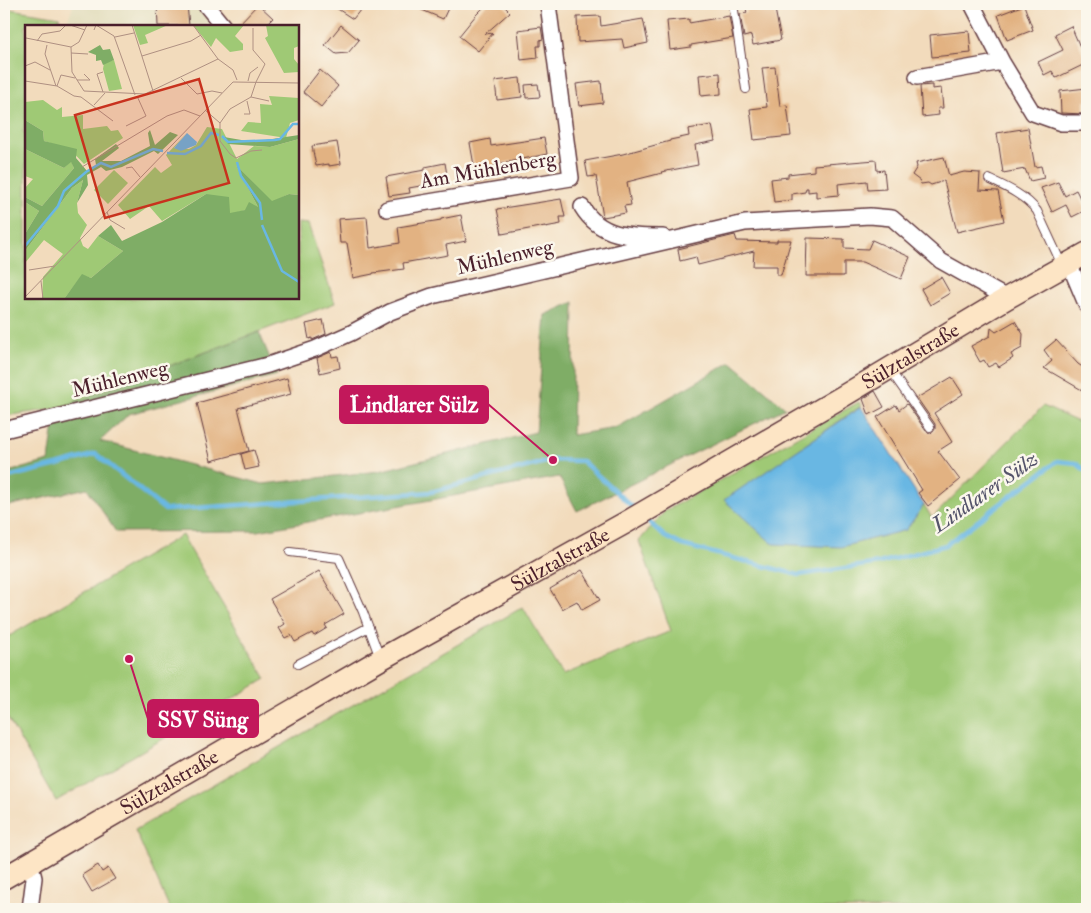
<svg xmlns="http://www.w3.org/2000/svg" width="1091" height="913" viewBox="0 0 1091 913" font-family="'IM FELL Double Pica',serif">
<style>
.built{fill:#e1dcba}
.green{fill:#9fc975;stroke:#747450}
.forest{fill:#7fad66;stroke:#646648}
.water{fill:#69b7e3;stroke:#5a6b87}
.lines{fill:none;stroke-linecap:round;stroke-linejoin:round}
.stream{stroke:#69b7e3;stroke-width:4.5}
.building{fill:#e2b282}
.lane-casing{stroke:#633b41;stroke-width:10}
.street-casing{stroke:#633b41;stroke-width:18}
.secondary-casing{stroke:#633b41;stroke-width:24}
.lane{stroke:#fff;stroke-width:8}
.street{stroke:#fff;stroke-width:15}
.secondary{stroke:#fde5c5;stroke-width:21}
.labels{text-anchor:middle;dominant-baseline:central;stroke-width:5;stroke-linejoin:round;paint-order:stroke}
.street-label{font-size:21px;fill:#4a1f2b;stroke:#fbf7ec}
.water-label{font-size:22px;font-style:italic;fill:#55546b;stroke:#fbf7ec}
.inset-river{fill:none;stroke:#69b7e3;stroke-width:2.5}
.inset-road{fill:none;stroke:#af9082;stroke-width:1}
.view{fill:#c8321e;fill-opacity:0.15;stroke:#c8321e;stroke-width:2.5}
.inset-edge{fill:none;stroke:#4a1f2b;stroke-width:2.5}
.leader{fill:none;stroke:#c2185b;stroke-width:2}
.callout-dot{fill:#c2185b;stroke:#fbf7ec;stroke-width:2}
.callout{fill:#c2185b;stroke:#c2185b;stroke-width:2}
.callout-label{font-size:22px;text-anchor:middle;font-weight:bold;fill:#fff}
</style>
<rect width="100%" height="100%" fill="#fbf7ec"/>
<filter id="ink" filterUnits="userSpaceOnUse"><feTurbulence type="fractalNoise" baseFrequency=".02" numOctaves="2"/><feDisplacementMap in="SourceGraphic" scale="10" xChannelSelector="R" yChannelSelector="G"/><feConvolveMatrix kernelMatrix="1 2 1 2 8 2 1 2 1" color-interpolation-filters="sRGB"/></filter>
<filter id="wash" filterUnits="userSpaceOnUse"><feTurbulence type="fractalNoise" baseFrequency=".0096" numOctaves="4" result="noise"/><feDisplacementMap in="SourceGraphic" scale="20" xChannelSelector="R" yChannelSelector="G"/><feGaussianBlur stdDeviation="1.12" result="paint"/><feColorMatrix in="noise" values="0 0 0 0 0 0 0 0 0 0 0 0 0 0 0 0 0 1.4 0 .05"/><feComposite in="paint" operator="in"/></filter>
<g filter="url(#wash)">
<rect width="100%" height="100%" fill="#f2dbbc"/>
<path class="built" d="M74 4H201L215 26H65Z"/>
<path class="green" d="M4 8 60 17 57 26H26V121L23 132 26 133V298H298V223L308 224 335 303 56 409 4 416Z
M859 402 861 406 725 501 906 530 924 505 932 518 1043 406 1087 426V909H170L135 830 523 607 563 675 671 631 639 541 665 511Z
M182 535 266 679 56 801 4 712V639Z"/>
<path class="forest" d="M574 302 572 435 616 428 731 362 786 408 577 511 559 477 258 531 116 532 87 488 4 507V473L49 461 56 409 259 332 277 375 129 414 100 441 263 484 379 471 536 432 545 315Z"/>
<path class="water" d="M861 407 924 505 906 530 841 547 773 544 724 500Z"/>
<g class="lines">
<path class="stream" d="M4 478 57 465 96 454 165 510 431 492 553 460 582 461 636 510
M646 519 664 536 682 545 799 575 879 563 946 545 1057 461 1076 463 1087 472"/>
</g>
<g id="blocks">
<path class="building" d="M157 4H187L189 26H158Z
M258 4 273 18 265 26H237Z
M330 4H365L353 19Z
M408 4H450L443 19Z
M487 4H502L510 12 485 34 493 33 478 51 459 36 476 15Z
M745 4H774L781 40 753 45 751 35 744 37 740 14 747 13Z
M1024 5 1033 30 1007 40 998 15Z
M600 16 601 26 643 19 648 43 624 48 622 39 578 42 577 17Z
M729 16 733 38 691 45V47L670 50 667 21 689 19V23Z
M341 25 359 40 348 53 336 54 325 45Z
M1071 26 1087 63 1056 78 1052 71 1044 75 1038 62 1063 50 1055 34Z
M541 27 543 39 540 40V46H537L538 58 521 60 518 30Z
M969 31 971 53 932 57 930 35Z
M775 67 780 106 787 105 791 136 754 140 750 109 767 107 762 68Z
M320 70 338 86 321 107 303 92Z
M720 73 721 94 701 96 699 75Z
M520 78 522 97 497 100 495 81Z
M601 81 603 103 579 106 576 84Z
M538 84 540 97 526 98 525 85Z
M932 85V89L941 88 943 108H938L939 115 922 117 920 86Z
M1087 88V101H1084V114L1061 113 1060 91Z
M712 125 715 141 695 145 698 165 661 172 662 173 627 182 631 205 624 206 626 213 603 217 596 176 588 177 585 161 623 154 670 141V140L689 136 688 129Z
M1028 128 1035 167 1041 166 1044 178 1030 181 1025 169 1003 173 997 133Z
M544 138 547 154 494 165 497 178 477 182 470 143 490 139 491 146Z
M337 142 341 164 329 166V164L316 166 312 146Z
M944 157 949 176 964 172 980 173 979 190 998 191 1004 221 957 232 944 181 931 185 928 183 921 184 920 181 912 175 917 167 916 163Z
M876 160 877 171 884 170 886 189 868 190 867 181 838 184 839 195 816 197V191L808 192V188H806L805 192 792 194V200L774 202 771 179 788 177V174L814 171V165Z
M445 163 448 181 409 188 410 193 389 196 386 177 425 170V167Z
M1058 182 1065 196 1076 190 1086 210 1072 217 1066 205 1052 212 1041 188Z
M561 199 565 217H560L561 224 545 227V226L502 234 497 209Z
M461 215 466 241 446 245 448 255 403 263 404 269 373 273V274L353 278 347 243H340L338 219 367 217 370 248 400 243 398 227 441 220V219Z
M735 235 737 241 777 242V240H791L781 275H777V266H753L754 251 698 265 696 257 680 261 678 249Z
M807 238 844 239V248L868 249 872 240 910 257 901 279 862 262H844V276H806Z
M941 277 950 293 930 305 921 289Z
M323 320 326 334 312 340V338L309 339 306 324Z
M1015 321 1023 334 1022 348 1011 354 1013 358 999 367 996 363 988 367 984 360 980 362 971 346 990 336 991 328 996 332Z
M1056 340 1078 364 1087 370V393L1044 368 1052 361 1044 350Z
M331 352 332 357 338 356 340 368 320 373 317 358Z
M952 377 963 394 934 413 952 442 938 451 960 480 928 506 918 493 922 490 877 417 896 405 899 410 907 404 926 431 930 433 933 432 935 429V424L917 398Z
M287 378 291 394 238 408 249 451 211 461 197 403Z
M875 391 884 407 869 415 863 399Z
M254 450 259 467 245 470 241 454Z
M582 570 600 600 582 610 577 601 562 609 550 589Z
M319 571 344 614 325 625 327 628 314 636 312 633 295 642 291 635 285 638 279 628 285 624 270 599Z
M98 865 102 872 108 868 115 879 92 892 82 875Z"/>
</g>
</g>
<g filter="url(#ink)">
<use href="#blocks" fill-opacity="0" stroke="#633b41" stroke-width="1"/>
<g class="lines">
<g class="lane-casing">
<path id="lane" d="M733 4 746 89
M989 179C1006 187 1026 196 1037 211L1062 265
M890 370 930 427
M290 552 339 558 363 612 380 658
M298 664 369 627"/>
</g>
<g class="street-casing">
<path id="street" d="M205 4 223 26
M972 4 1002 62 1033 113 1061 123H1087
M917 77 1002 62
M582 207C601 238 631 237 663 237
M387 209 571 178 548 4
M1069 263 1087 306
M4 430 268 365 315 349 351 333 390 312 432 296 745 223 870 216 892 218 941 261 1007 298
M30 909 34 878 30 862"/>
</g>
<g class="secondary-casing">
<g id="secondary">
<path id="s1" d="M4 878 381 659 625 523 840 398 1007 298 1087 253"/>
</g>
</g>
<use href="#lane" class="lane"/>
<use href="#street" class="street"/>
<use href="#secondary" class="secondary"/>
</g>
</g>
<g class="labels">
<g class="street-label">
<text transform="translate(488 170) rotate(-10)">Am Mühlenberg</text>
<text transform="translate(505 257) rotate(-13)">Mühlenweg</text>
<text stroke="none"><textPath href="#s1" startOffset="1046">Sülztalstraße</textPath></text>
<text transform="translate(120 379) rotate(-14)">Mühlenweg</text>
<text stroke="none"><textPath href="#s1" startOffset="641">Sülztalstraße</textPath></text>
<text stroke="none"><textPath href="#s1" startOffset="191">Sülztalstraße</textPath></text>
</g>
<g class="water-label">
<text transform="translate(985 492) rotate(-35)">Lindlarer Sülz</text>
</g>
</g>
<g transform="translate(25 25)">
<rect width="274" height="274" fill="#f2dbbc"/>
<path d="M108 0H143L120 10 123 18 115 20ZM168 0H219L210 11 218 19V25L205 27 191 13 186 22ZM241 0H274V21L269 23V34L274 40V47L259 48 240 13 243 11ZM89 35 97 64 84 66 78 44 79 38ZM244 71 274 73V95L265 98 261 113 216 106 223 97 236 98 235 79 247 80ZM18 75 32 85 37 82V92L58 90V104L82 101 86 106 93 105 98 113 59 139 45 124 19 116 18 106 0 95V77ZM182 102 197 104 212 134 229 121 245 122 274 114V170L264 169 247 177 211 140 233 182 205 189 181 169 137 196 124 181 105 194 93 180 130 142 136 148 147 140 141 130 162 108 149 123 164 124 171 120ZM0 124 39 143 46 136 49 143 17 181 0 172V163L8 154 0 151ZM89 145 103 158 83 179 69 165ZM58 155 52 178 53 188 62 200 55 213 58 221 63 224 73 211 98 226 66 253 57 250 39 274H17L18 252 38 229 19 215 0 238V226L47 163ZM0 177 14 186 0 209Z" fill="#9fc975"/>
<path d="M75 20 78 25 85 24 89 35 78 40 76 35 71 36V30L63 27ZM0 95 18 106 19 116 52 124 51 133 62 146 71 140 70 134 91 119 94 123 77 136H96L125 121 123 108 125 105 130 120 145 107 153 110 133 129 129 126 97 142 81 146 76 142 62 150 63 160 52 178 58 155 47 163 0 226V209L14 186 0 177V172L17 181 49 143 46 137 39 143 0 124ZM274 110V114L245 122 203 119 199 112 228 117ZM211 140 247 176 264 169 274 170V274H39L57 249 66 253 98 226 73 211 86 200 97 216 137 197 181 169 204 172 205 188 220 185 224 177 233 182Z" fill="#7fad66"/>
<path d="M162 108 172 117 171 120 156 126 149 123Z" fill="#69b7e3"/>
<path class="inset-river" d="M197 111 203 117 250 115 255 114 268 99H274M142 128 160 129 176 121 186 108 194 110M212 137 216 151 235 178 237 195M237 200 257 246 274 257M0 221 33 181 39 166 61 147 76 138 86 142 128 124 138 126"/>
<path class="inset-road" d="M45 0 60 5M107 0 128 66M168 0 193 34M228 3V25L240 39 231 57M69 5 71 0 89 11 110 70M90 12 109 8M1 13 46 22 54 17 62 0M12 16 17 9 35 6 41 0M22 20 20 29 31 61M46 22 47 47 59 66M46 28 63 29M117 31 166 16 176 10M193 34 208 45 212 55M0 41 10 37 25 45M78 47 72 49 78 67M156 53 172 69 187 66 197 68M52 55H65L59 49M0 56 32 61 49 71 56 72M223 56 225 48 233 42M32 61 36 50 50 53M59 66 120 69 193 34M56 72 88 96M226 72 244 76M69 80 80 68M180 85 195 98M219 89H225L222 76M195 98V116L205 129 211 133 226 126 237 125M195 98 205 84 226 72 231 57M101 101 121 91 112 71M57 142 142 91 159 85 175 91M101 143 107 142 115 152M82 187 85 195 100 204M4 245 30 241M16 256 18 274M0 272 208 57 274 58"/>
<path class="view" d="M174 54 204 158 80 193 50 90Z"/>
<rect width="274" height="274" class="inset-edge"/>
</g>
<path class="leader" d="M553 460L488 404M129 659L148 719"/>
<g class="callout-dot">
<circle cx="553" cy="460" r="5"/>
<circle cx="129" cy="659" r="5"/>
</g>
<g class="callout">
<rect x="340" y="386" width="148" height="37" rx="5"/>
<rect x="148" y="700" width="110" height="37" rx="5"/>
</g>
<g class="callout-label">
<text x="414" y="412">Lindlarer Sülz</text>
<text x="203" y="727">SSV Süng</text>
</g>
<rect width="1091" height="913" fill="none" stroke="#fbf7ec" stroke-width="20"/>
</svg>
